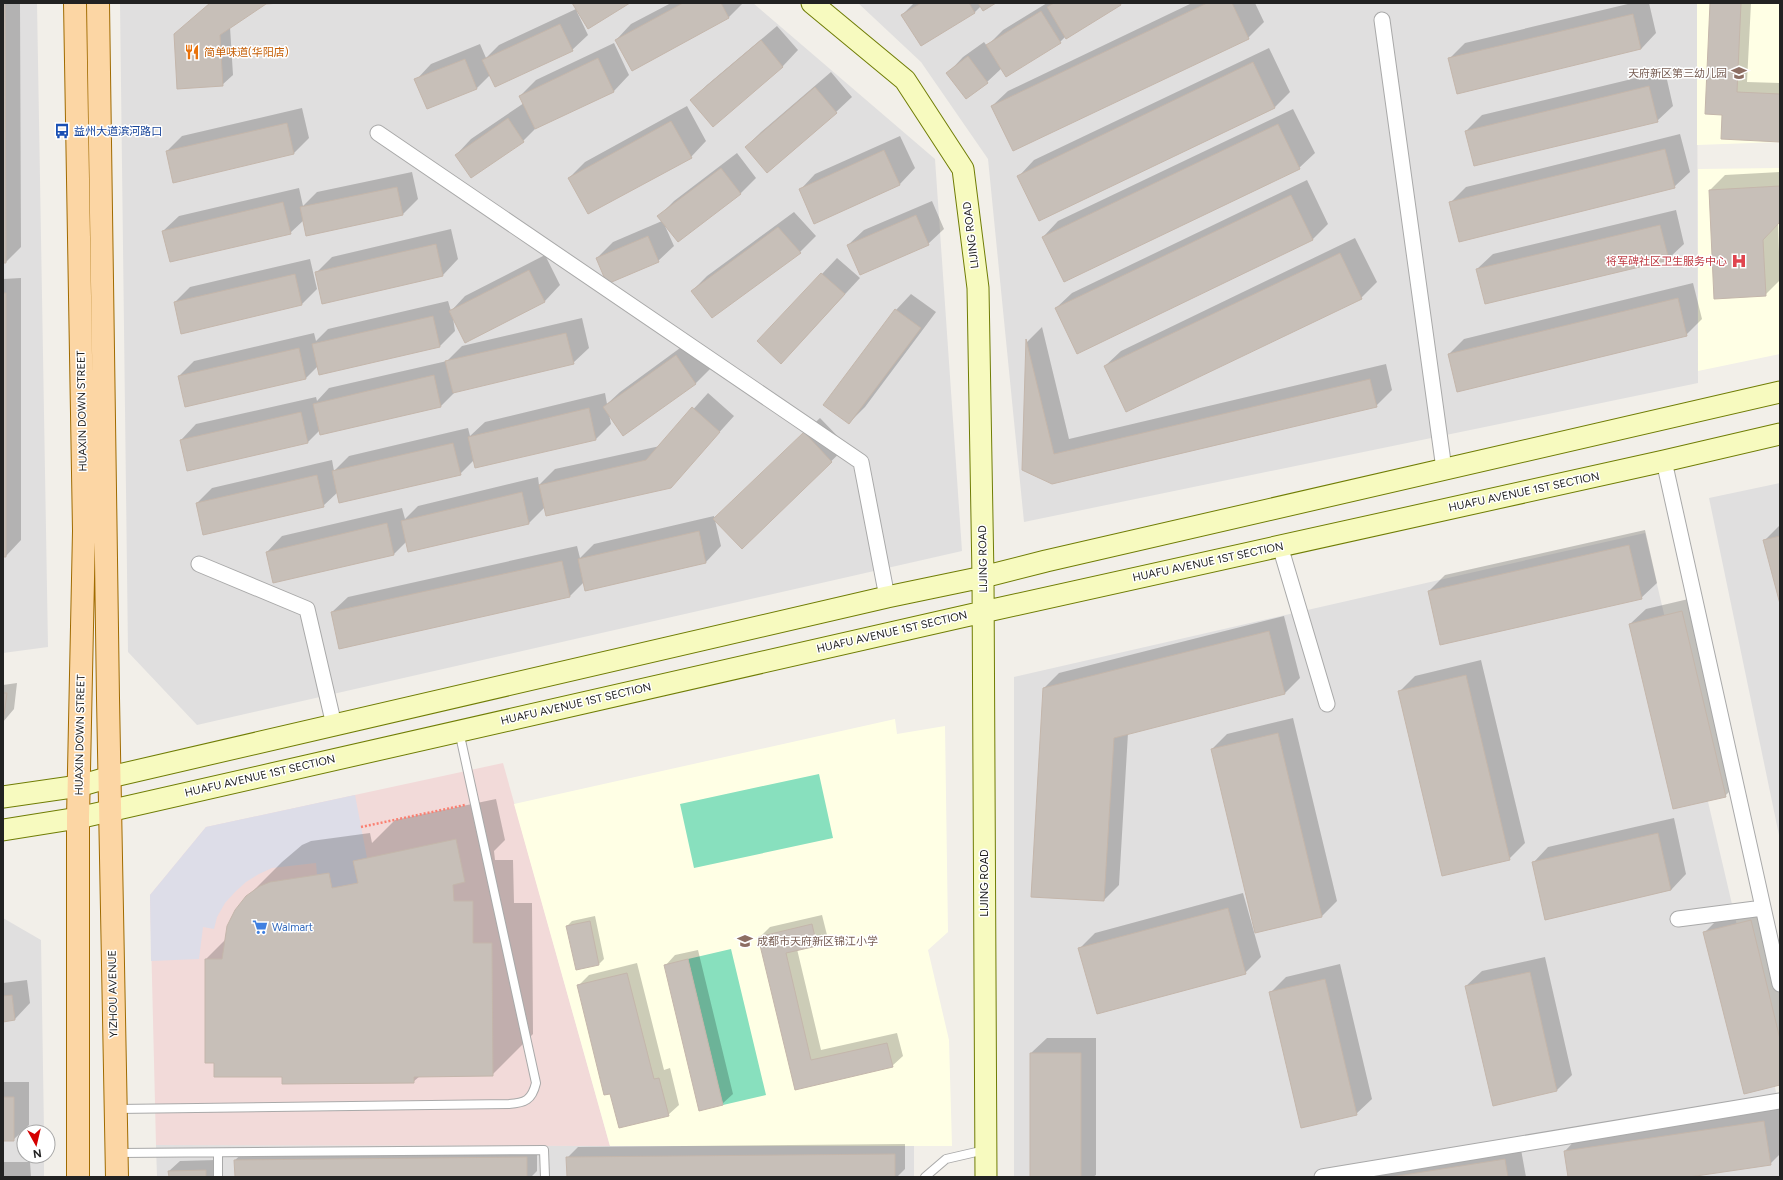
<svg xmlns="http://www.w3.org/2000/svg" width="1783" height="1180" viewBox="0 0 1783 1180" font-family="Figtree,'Noto Sans SC',sans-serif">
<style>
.residential{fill:#e0dfdf}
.commercial{fill:#f2dad9}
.education{fill:#ffffe5}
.pitch{fill:#88e0be}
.plaza{fill:#dddde8}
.shadow{fill:#0003}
.building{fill:#c7bfb8;stroke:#c4b6ab}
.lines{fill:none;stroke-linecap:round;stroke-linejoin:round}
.lane-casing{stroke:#a9a9a9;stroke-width:10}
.street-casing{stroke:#a9a9a9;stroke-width:17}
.secondary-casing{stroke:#707d05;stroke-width:23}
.primary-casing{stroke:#a06b00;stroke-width:24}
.path{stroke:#fa8072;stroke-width:2.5;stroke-dasharray:2 2;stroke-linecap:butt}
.lane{stroke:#fff;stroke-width:8}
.street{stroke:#fff;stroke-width:15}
.secondary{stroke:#f7fabf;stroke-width:21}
.primary{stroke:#fcd6a4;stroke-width:22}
.labels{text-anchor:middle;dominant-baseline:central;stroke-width:3;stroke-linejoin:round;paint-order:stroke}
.food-label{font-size:11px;fill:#c56008;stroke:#fff;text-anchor:start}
.education-label{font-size:11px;fill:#785e54;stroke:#fff;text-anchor:end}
.transit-label{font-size:11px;fill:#164399;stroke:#fff;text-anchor:start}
.street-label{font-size:11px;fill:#222;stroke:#fff}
.health-label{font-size:11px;fill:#be3a42;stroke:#fff;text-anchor:end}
.shop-label{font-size:11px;fill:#366cbe;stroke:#fff;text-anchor:start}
</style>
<rect width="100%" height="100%" fill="#f2efe9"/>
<path class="residential" d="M3 3H37L48 647 3 653Z
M120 3H753L935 159 962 551 197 725 128 652Z
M858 3H1697L1698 383 1024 522 988 159 921 62Z
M1780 483V840L1709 498Z
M1645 533 1780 1109V1177H1014V677Z
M3 918 41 940 44 1132H24V1156H44V1177H3Z
M156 1145 914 1146V1177H157Z"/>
<path class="commercial" d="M503 763 610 1146 156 1145 150 895 206 827Z"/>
<path class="education" d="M1697 3H1780V142L1697 145Z
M1780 168V354L1698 371V169Z
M895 719 897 734 945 726 948 932 928 950 949 1040 952 1146H610L514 804Z"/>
<path class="pitch" d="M819 774 833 838 694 868 680 804Z
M731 949 766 1095 723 1105 688 959Z"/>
<path class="plaza" d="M355 795 367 858 353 861 358 883 332 888 329 873 317 875 316 863 272 868 259 874 246 882 235 892 225 903 217 917 214 929 203 927 199 959 151 961 150 895 206 827Z"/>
<path class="shadow" d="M3 3H20L21 247 6 262H3Z
M210 3H265L230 27 233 75 222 85Z
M573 3H628L577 12 588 35 572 50 490 75 477 88 427 108 416 80 431 64 480 44 486 58 499 45 576 9Z
M671 3H743L728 18 616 40 631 24Z
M914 3H994L981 6 975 12 921 45 902 15Z
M1047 3H1122L1067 37 1066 36 1060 42 1002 68 987 82 948 73 963 57 984 42 987 46 1003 30Z
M1192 3H1255L1264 22 1248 38 1014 150 992 106 1008 91Z
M1632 3H1649L1656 33 1641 49 1449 59 1465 43Z
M1711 3H1751L1747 82 1780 83V141L1723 114Z
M777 26 798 50 783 66 713 125 692 100 707 85Z
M614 43 629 75 614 91 537 127 523 141 456 155 471 139 524 103 520 96 536 80Z
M1269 48 1290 92 1275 107 1019 176 1034 160Z
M1665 71 1673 106 1657 121 1466 131 1482 115Z
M831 72 852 97 836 112 746 147 761 132Z
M687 106 706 141 691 157 569 178 585 162Z
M302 108 309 138 294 153 167 151 182 136Z
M1293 109 1315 153 1299 168 1043 237 1058 221Z
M1680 134 1690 172 1674 187 1450 203 1466 187Z
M900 136 915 168 900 184 815 222 800 190 815 174Z
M737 153 756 178 740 194 665 226 674 246 658 261 597 258 613 242 662 221 659 216 674 201Z
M412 172 418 199 403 214 304 220 290 233 163 231 179 216 299 188 303 206 317 192Z
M1780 172V222L1778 224 1780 280 1765 295 1710 190 1725 175Z
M1307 180 1328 224 1312 240 1056 308 1072 293Z
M932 201 944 229 928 244 848 245 864 230Z
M1676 210 1684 244 1668 259 1477 269 1493 254Z
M794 212 816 236 800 252 712 317 692 291 707 276Z
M451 229 458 259 443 275 323 303 316 273 332 257Z
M1355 238 1377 282 1361 298 1105 366 1121 351Z
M545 255 560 285 545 301 465 342 453 318 455 331 440 346 318 366 306 378 179 376 194 361 314 333 316 341 328 329 448 301 451 311 465 296Z
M837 258 860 278 796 347 759 341Z
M310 259 317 289 302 304 175 302 190 287Z
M21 278V540L6 556H3V279Z
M1693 283 1702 319 1686 335 1449 354 1464 339Z
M911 294 936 312 865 407 849 423 896 310Z
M582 318 589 348 573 363 456 391 441 406 320 430 308 442 181 440 196 424 316 397 317 401 329 388 447 361 462 346Z
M1042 327 1069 439 1386 364 1392 390 1376 406 1023 469 1027 342Z
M691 340 711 368 696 383 624 434 609 414 611 424 596 439 476 467 474 460 460 474 338 492 323 506 197 503 212 488 332 460 334 471 349 456 468 428 470 436 485 422 605 393 607 404 620 392Z
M708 393 734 416 670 487 545 507 529 523 409 551 407 541 394 554 267 552 282 536 402 508 405 519 418 506 538 477 539 485 555 469 660 446Z
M820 418 847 446 742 547 730 504Z
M714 516 721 546 706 562 584 582 570 596 332 612 348 597 577 546 580 558 594 544Z
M1780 525V600L1764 541Z
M1645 530 1657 583 1641 598 1429 591 1445 575Z
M1697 597 1741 780 1725 796 1630 624 1646 609Z
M1284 616 1300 678 1285 693 1128 733 1119 885 1104 900 1044 688 1059 673Z
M1481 660 1525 843 1509 859 1399 692 1415 676Z
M17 683 14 709 3 722V685Z
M1293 718 1337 901 1322 916 1256 932 1212 749 1227 734Z
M496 799 505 840 494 851 495 860H513L514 903H532L533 1034 492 1075 420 1076 413 1082 283 1076 206 959 225 940 231 918 241 903 282 862 302 845 311 841 370 833 372 843 395 820Z
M1674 818 1686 874 1671 890 1546 918 1533 863 1548 847Z
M1243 893 1261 957 1245 973 1080 948 1095 933Z
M1766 905 1780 962V1084L1705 932 1720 917Z
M822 915 827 935 816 945 797 949 821 1050 897 1033 903 1056 892 1066 795 1089 760 937 770 927Z
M595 916 604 959 599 964 577 969 567 926 572 921Z
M698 950 733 1094 722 1104 665 966 675 955Z
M1545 957 1572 1075 1557 1090 1466 986 1482 971Z
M637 963 664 1070 670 1068 679 1105 668 1115 611 1093 578 986 589 975Z
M1340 964 1372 1099 1356 1114 1270 993 1286 977Z
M27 980 30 1003 15 1019 3 1021V983Z
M1047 1038H1096V1175L1093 1177H1031V1053Z
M3 1082H29V1125L13 1140H3Z
M1779 1106 1780 1154 1770 1164 1682 1177H1569L1565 1151 1580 1135Z
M905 1144V1169L897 1177H568L567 1158 578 1147Z
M1520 1144 1526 1177H1379L1391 1164Z
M537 1147V1171L531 1177H236L235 1160 246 1150Z
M216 1160V1177H170L169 1171 180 1161Z
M3 1162H30L31 1177H3Z"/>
<path class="building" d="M3 3H5L6 263H3Z
M210 3H280L266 4 220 35 223 86 177 89 174 34Z
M572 3H630L588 29Z
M683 3H721L729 18 632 71 615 40Z
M921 3H969L975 13 921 46 901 15Z
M978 3H996L983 11Z
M1054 3H1120L1121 5 1066 39 1047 7Z
M1207 3H1232L1249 39 1013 151 991 106Z
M1710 3H1741L1737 92 1780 94V142L1721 139 1722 115 1705 114Z
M1041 11 1061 43 1006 77 986 45Z
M1633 14 1641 49 1457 94 1448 58Z
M560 24 573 51 495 87 482 60Z
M761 40 783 67 713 127 690 100Z
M968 56 988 83 966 99 946 73Z
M598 58 614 92 535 129 519 96Z
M465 59 477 89 427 109 414 79Z
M1253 62 1275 108 1039 221 1017 176Z
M1649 86 1658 122 1474 166 1465 131Z
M815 87 837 113 767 173 745 147Z
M508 118 524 142 471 178 455 155Z
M671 121 692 158 588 214 568 178Z
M287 123 294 154 173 183 166 151Z
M1278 124 1300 169 1064 282 1042 237Z
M1665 149 1675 188 1459 242 1449 202Z
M884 150 900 185 814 224 799 189Z
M721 168 741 194 678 242 657 216Z
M1780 186V222L1763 240 1766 296 1714 299 1709 190Z
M397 187 403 215 306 236 300 207Z
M1291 195 1313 240 1077 354 1055 308Z
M283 202 291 234 170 262 162 231Z
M916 215 929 245 860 275 847 245Z
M1660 225 1669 260 1485 304 1476 269Z
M778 227 801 253 712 318 691 291Z
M648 236 659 262 607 284 596 258Z
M436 244 443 276 322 304 315 272Z
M1340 253 1362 299 1126 412 1104 366Z
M529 270 545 302 465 343 449 311Z
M821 273 845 294 781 364 757 341Z
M295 274 302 305 181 334 174 302Z
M3 293H6V557H3Z
M1678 298 1687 336 1457 392 1448 354Z
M895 309 921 328 849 424 823 405Z
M433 316 440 347 319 375 312 344Z
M566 333 574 364 453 393 445 361Z
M1026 339 1054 454 1370 379 1377 407 1052 484 1022 470Z
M299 348 306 379 185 407 178 376Z
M676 355 696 384 623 436 603 407Z
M434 375 441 407 320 435 313 404Z
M692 407 720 432 671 488 546 516 539 485 646 460Z
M589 408 596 440 475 468 468 437Z
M301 412 308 443 187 471 180 440Z
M804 432 832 462 742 549 713 519Z
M453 443 461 475 339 503 332 471Z
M317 475 324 507 203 535 196 503Z
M522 492 529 524 408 552 401 521Z
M387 523 394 555 273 583 266 552Z
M699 531 706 563 585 591 578 559Z
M1780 536V604L1763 540Z
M1629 545 1642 599 1440 645 1428 591Z
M562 561 570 597 339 649 331 612Z
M1682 611 1726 797 1673 809 1629 624Z
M1269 631 1285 694 1114 738 1104 901 1031 897 1043 688Z
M1466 675 1510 860 1442 876 1398 691Z
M3 693H7L3 722Z
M1278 733 1322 917 1255 933 1211 749Z
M1658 833 1671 890 1545 920 1532 862Z
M456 839 465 882 453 885 454 901H473V943H492L493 1076 414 1077V1083L282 1084V1077H214V1063H205V959H222L227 926 235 910 246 896 260 886 270 882 329 873 332 888 358 883 353 861Z
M1228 908 1246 974 1097 1014 1078 948Z
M1751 920 1780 1039V1085L1744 1094 1703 932Z
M590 921 599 965 576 970 566 926Z
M812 924 817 946 786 953 811 1060 887 1043 893 1067 795 1090 758 937Z
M688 959 723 1105 699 1111 664 965Z
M1530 972 1557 1091 1493 1106 1465 986Z
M627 973 654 1079 659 1078 669 1116 619 1128 610 1094 604 1095 577 985Z
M1325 979 1357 1115 1301 1128 1269 992Z
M12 995 15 1020 3 1022V996Z
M1030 1053H1081V1177H1030Z
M3 1097H14V1141H3Z
M1764 1121 1771 1165 1689 1177H1568L1564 1151Z
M895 1154V1177H567L566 1157Z
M527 1157V1177H235L234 1160Z
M1505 1159 1508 1177H1391Z
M206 1170V1177H169L168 1171Z"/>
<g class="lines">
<g class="lane-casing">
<path id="lane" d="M117 1109 509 1104C525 1103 532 1100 536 1083L459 731
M118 1153 544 1150 545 1177
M218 1153V1177
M925 1177 946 1159 985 1150"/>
</g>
<g class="street-casing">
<path id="street" d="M1382 20 1444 469
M378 133 861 462 887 597
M1664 461 1780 984
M1280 546 1327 704
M199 564 307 609 334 725
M1678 919 1763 908
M1322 1177 1780 1101"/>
</g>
<g class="secondary-casing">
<path id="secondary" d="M812 3 905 80 963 169 978 288 983 577 986 1177
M3 797 79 786 110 777 887 597 983 577 1046 561 1780 392
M3 830 78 818 983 612 1664 461 1780 434"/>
</g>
<g class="primary-casing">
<path id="primary" d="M75 3 84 531 78 818V1177
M98 3 108 698 117 1177"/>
</g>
<path class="path" d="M361 827 465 805"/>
<use href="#lane" class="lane"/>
<use href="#street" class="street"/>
<use href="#secondary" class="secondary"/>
<use href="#primary" class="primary"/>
</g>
<defs>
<g id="restaurant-bare" transform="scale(1.2)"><path d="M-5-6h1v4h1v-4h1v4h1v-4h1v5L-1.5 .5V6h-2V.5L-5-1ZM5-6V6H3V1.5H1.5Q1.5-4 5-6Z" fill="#e8710a" stroke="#fff" stroke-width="2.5" paint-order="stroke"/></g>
<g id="school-bare" transform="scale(1.2)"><path d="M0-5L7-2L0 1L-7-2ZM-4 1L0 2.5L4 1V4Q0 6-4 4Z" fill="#8d6e63" stroke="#fff" stroke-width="2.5" paint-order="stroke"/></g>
<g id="bus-bare" transform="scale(1.2)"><path d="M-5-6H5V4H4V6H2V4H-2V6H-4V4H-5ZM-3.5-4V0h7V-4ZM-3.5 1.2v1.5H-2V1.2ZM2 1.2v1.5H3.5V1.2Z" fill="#1a4fb4" stroke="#fff" stroke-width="2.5" paint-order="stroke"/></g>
<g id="hospital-bare" transform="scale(1.2)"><path d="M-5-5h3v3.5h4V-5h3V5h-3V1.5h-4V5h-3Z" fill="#e0444e" stroke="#fff" stroke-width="2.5" paint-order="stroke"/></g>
<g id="supermarket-bare" transform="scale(1.2)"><path d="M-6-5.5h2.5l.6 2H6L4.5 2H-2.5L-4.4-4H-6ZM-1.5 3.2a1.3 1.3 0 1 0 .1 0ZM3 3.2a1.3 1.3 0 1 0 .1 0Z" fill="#3f7fe0" stroke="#fff" stroke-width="2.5" paint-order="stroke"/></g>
</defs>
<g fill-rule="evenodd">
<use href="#restaurant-bare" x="192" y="52"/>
<use href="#school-bare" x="1739" y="73"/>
<use href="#bus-bare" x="62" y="131"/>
<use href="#hospital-bare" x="1739" y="261"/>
<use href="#supermarket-bare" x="260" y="927"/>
<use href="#school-bare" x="745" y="941"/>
</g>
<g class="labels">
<g class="food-label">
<text x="204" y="52">简单味道(华阳店)</text>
</g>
<g class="education-label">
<text x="1727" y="73">天府新区第三幼儿园</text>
<text x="757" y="941" text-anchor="start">成都市天府新区锦江小学</text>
</g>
<g class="transit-label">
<text x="74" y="131">益州大道滨河路口</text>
</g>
<g class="street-label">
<text transform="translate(971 235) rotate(-97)">LIJING ROAD</text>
<text transform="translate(82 411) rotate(-91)">HUAXIN DOWN STREET</text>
<text transform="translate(1524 492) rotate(-12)">HUAFU AVENUE 1ST SECTION</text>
<text transform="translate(983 559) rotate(-91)">LIJING ROAD</text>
<text transform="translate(1208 562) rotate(-12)">HUAFU AVENUE 1ST SECTION</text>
<text transform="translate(892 632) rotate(-13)">HUAFU AVENUE 1ST SECTION</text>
<text transform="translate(576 704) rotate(-13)">HUAFU AVENUE 1ST SECTION</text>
<text transform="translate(80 735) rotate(-89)">HUAXIN DOWN STREET</text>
<text transform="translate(260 776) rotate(-13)">HUAFU AVENUE 1ST SECTION</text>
<text transform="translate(984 883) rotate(-90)">LIJING ROAD</text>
<text transform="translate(113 994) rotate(-91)">YIZHOU AVENUE</text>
</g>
<g class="health-label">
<text x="1727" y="261">将军碑社区卫生服务中心</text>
</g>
<g class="shop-label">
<text x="272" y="927">Walmart</text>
</g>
</g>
<rect width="1783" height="1180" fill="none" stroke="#222222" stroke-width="8"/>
<g transform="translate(36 1144) rotate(172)"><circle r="19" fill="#ffffff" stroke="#a7a7a7"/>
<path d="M0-3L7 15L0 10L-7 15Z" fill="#d40000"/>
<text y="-6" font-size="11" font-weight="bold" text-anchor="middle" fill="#222222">N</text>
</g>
</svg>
